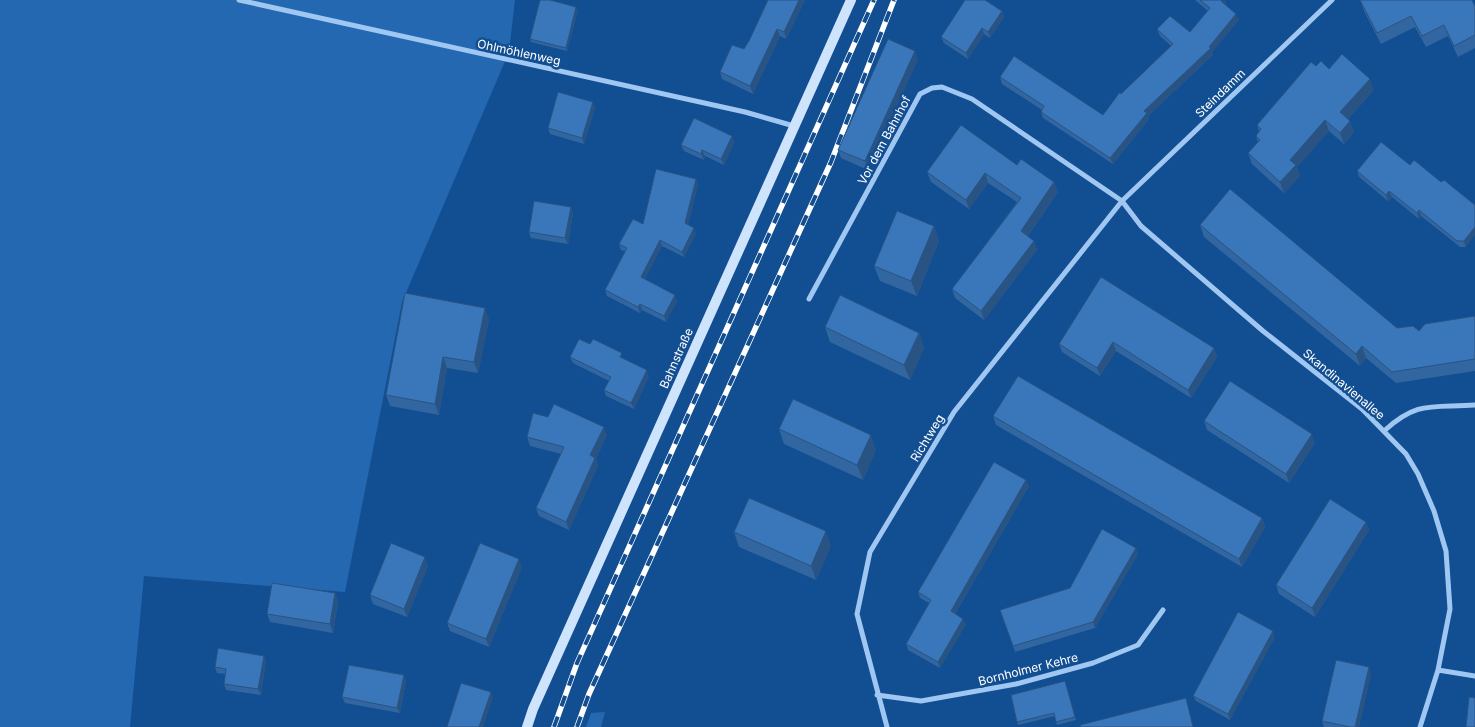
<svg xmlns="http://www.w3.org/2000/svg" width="1475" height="727" viewBox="0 0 1475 727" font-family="Inter,sans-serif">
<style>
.green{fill:#2468b1}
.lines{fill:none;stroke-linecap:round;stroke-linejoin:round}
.street{stroke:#9fc7f2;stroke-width:5}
.secondary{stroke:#cee3fc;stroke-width:10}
.rail-casing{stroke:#fff;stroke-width:5.5}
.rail{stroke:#124e92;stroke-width:4;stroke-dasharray:11;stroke-linecap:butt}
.wall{fill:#3266a0}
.shaded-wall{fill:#295382}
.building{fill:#3a77ba;stroke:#295382}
.labels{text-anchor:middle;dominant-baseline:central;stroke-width:5;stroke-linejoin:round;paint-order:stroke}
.street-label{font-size:12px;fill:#fff;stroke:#124e92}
</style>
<rect width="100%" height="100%" fill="#124e92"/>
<path class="green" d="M0 0H515L509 52 402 302 345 592 144 576 130 727H0Z
M605 712 601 727H586L591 713Z"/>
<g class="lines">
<path class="street" d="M239 0 745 112 794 126
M809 299 920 94 932 88 942 87 972 99 1122 201 1141 226 1263 331 1362 409 1406 454 1418 474 1434 511 1446 551 1450 609 1438 670 1420 727
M1384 431C1418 400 1433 408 1475 405
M1438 670 1475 676
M877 695 921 701 1016 684 1093 663 1138 645 1163 610
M887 727 857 614 870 552 954 412 1122 201 1332 0"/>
<path class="secondary" d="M527 727 533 709 851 0"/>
<g class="rail-casing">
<path id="rail" d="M554 727 577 663 874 0
M577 727 589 694 831 162 894 0"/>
</g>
<use href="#rail" class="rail"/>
</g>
<path class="wall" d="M768 0H805L786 39 780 36 753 94 722 79 720 72 744 49 749 41Z
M1195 0H1225L1226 4V5L1239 20 1212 52 1213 55 1148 116 1149 119 1113 164 1043 118 1041 112 1042 110 1002 84 1000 77 1103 115 1121 94 1171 46 1160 36 1157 29 1190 32 1208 11Z
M1360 0 1475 6V48L1458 57 1448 36 1426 47 1415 27 1381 44 1364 11Z
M578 10 567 51 531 42 530 39Z
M1002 11 1004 17 990 38 984 34 968 59 944 43 941 37Z
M918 59 868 170 841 158 838 150Z
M1316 66 1329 69 1374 90 1348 119 1350 121 1354 132 1344 144 1329 131 1297 167 1300 176 1284 193 1252 164 1248 153 1258 142 1256 136 1259 132 1257 125Z
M595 108 584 144 550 134 548 128Z
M732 136 734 142 724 165 705 156 704 160 684 151 681 145Z
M1017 165 1054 182 1058 192 1028 236 1034 241 1037 250 984 320 955 298 952 289 1017 202 988 183 969 209 931 182 927 172Z
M1410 165 1441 182 1444 180 1466 247H1460L1421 216 1419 219 1392 197 1388 201 1359 177 1357 171Z
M696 179 698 184 688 225 696 234 684 257 662 246 645 279 677 301 666 322 642 310 640 313 607 296 605 290 625 251 621 250 619 244 643 224Z
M573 213 568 244 531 238 529 232Z
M1200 225 1397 328 1419 331 1475 316V371L1396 383 1366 358 1360 366 1204 237Z
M934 226 939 241 917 296 880 281 874 266Z
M1101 277 1214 348 1217 357 1191 398 1116 351 1100 376 1062 352 1059 344Z
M489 319 478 373 447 368 439 415 390 406 386 395Z
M825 327 919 333 924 348 910 380 830 342Z
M570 357 624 359 649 376 634 409 606 396 604 390 609 381 573 363Z
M993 416 1262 518 1265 527 1242 567 996 425Z
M1204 421 1315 443 1289 483 1207 430Z
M779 429 876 450 863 480 784 444Z
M607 435 596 459 598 466 569 530 539 516 536 508 561 454 530 446 527 437Z
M1029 486 955 614 966 624 940 668 908 650 906 644 929 603 920 598 918 592Z
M1366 522 1369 530 1315 617 1279 594 1276 585Z
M734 532 831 546 816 580 739 547Z
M1138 554 1095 628 1015 652 1000 610 1070 588Z
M428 566 407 617 373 604 370 595Z
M522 567 489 647 450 631 447 623Z
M335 593 338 602 333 633 270 622 267 614Z
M1275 637 1230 720 1196 701 1193 696Z
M264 656 266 661 261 695 226 690 224 684 225 674 217 673 215 667Z
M1371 673 1359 727H1324L1322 721Z
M406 681 400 713 345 703 342 697Z
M1066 684 1076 720 1057 725 1055 716 1018 725 1017 722Z"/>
<path class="shaded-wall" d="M799 0H805L786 39 784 32Z
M1222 0H1225L1226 4 1224 7 1221 1Z
M576 7 578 10 567 51 566 48Z
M1002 11 1004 17 990 38 988 32Z
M1236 14 1239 20 1212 52 1213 55 1148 116 1149 119 1113 164 1110 158 1144 111 1209 47Z
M982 28 984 34 968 59 966 53Z
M777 29 780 36 753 94 750 86Z
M915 51 918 59 868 170 865 161Z
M1370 79 1374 90 1344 123 1340 112Z
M593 102 595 108 584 144 582 138Z
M1325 120 1329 131 1297 167 1300 176 1284 193 1280 182 1290 160Z
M1350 121 1354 132 1344 144 1340 133Z
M732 136 734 142 724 165 721 159Z
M702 150 705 156 704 160 701 154Z
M985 173 988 183 969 209 966 200Z
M696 179 698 184 687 229 685 223Z
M1054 182 1058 192 1025 240 1021 231Z
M1389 191 1392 197 1388 201 1386 195Z
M571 207 573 213 568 244 565 238Z
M1419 210 1421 216 1419 219 1417 213Z
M934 226 939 241 917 296 911 281Z
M1475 227V235L1466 247 1464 241Z
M694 228 696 234 684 257 682 252Z
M660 240 662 246 643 283 641 277Z
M1034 241 1037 250 984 320 981 311Z
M675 295 677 301 666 322 664 316Z
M640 304 642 310 640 313 638 307Z
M485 308 489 319 478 373 474 362Z
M919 333 924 348 910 380 904 365Z
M1113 342 1116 351 1100 376 1097 368Z
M1362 346 1366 358 1360 366 1356 354Z
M1214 348 1217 357 1191 398 1188 390Z
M443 357 447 368 439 415 435 404Z
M647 370 649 376 634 409 631 403Z
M604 427 607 435 596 459 598 466 569 530 566 522 590 455Z
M1312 434 1315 443 1289 483 1286 474Z
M871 435 876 450 863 480 857 465Z
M1026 480 1029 486 953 617 951 611Z
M1262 518 1265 527 1242 567 1239 559Z
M1366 522 1369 530 1315 617 1312 608Z
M826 531 831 546 816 580 811 566Z
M1136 548 1138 554 1095 628 1093 622Z
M425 557 428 566 407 617 404 609Z
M519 559 522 567 489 647 486 639Z
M335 593 338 602 333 633 330 624Z
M963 619 966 624 940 668 938 662Z
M1273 631 1275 637 1230 720 1228 714Z
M264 656 266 661 261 695 258 689Z
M1369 667 1371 673 1359 727H1355Z
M404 675 406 681 400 713 397 708Z
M491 692 493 698 483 727H479Z"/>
<path class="building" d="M540 0H550L576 7 566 48 530 39Z
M768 0H799L784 32 777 29 750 86 720 72 732 45 744 49 749 41Z
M965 0H985L1002 11 988 32 982 28 966 53 941 37Z
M1200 0H1222L1221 1 1236 14 1209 47 1211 48 1144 111 1147 113 1110 158 1041 112 1044 106 1000 77 1014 56 1103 115 1120 92 1121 94 1173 44 1157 29 1170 16 1190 32 1210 8Z
M1360 0H1472L1475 6V35L1454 46 1444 25 1422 36 1411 16 1377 33Z
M888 39 915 51 865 161 838 150Z
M1342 54 1370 79 1340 112 1350 121 1340 133 1325 120 1290 160 1296 165 1280 182 1248 153 1260 140 1256 136 1261 129 1257 125 1311 62 1316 66 1321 61 1329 69Z
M558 92 593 102 582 138 548 128Z
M694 118 732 136 721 159 702 150 701 154 681 145Z
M961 125 1017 165 1021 159 1054 182 1021 231 1034 241 981 311 952 289 1021 198 985 173 966 200 927 172Z
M1381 142 1410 165 1414 160 1441 182 1444 180 1475 205V227L1464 241H1457L1419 210 1417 213 1389 191 1386 195 1357 171Z
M656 169 696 179 685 223 694 228 682 252 660 240 641 277 675 295 664 316 640 304 638 307 605 290 627 248 619 244 633 219 643 224Z
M1230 189 1397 328 1413 326 1419 331 1425 324 1475 316V359L1392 372 1362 346 1356 354 1200 225Z
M534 201 571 207 565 238 529 232Z
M897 211 934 226 911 281 874 266Z
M1101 277 1214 348 1188 390 1113 342 1097 368 1059 344Z
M405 293 485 308 474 362 443 357 435 404 386 395Z
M840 295 919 333 904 365 825 327Z
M579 339 590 344 593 339 622 353 620 357 647 370 631 403 604 390 611 377 570 357Z
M1018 376 1262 518 1239 559 993 416Z
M1230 381 1312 434 1286 474 1204 421Z
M793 399 871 435 857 465 779 429Z
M554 404 604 427 590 455 595 458 566 522 536 508 564 447 527 437 533 413 548 417Z
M994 462 1026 480 951 611 963 619 938 662 906 644 931 600 918 592Z
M749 498 826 531 811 566 734 532Z
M1330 499 1366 522 1312 608 1276 585Z
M1102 529 1136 548 1093 622 1013 646 1000 610 1070 588Z
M391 543 425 557 404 609 370 595Z
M480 543 519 559 486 639 447 623Z
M272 583 335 593 330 624 267 614Z
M1238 612 1273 631 1228 714 1193 696Z
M218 648 264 656 258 689 224 684 226 669 215 667Z
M1336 660 1369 667 1355 727H1350L1322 721Z
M349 665 404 675 397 708 342 697Z
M1065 681 1075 717 1056 722 1054 713 1017 722 1011 695Z
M461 683 491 692 479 727H447Z
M1469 697 1475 698V727H1466Z
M1186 698 1193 727H1081L1080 725Z"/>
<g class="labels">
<g class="street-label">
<text transform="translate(519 52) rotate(12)">Ohlmöhlenweg</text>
<text transform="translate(1220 93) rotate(-44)">Steindamm</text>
<text transform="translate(884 140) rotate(-62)">Vor dem Bahnhof</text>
<text transform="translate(676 358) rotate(-66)">Bahnstraße</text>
<text transform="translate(1344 384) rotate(40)">Skandinavienallee</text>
<text transform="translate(927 438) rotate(-59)">Richtweg</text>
<text transform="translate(1028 669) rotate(-14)">Bornholmer Kehre</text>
</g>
</g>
</svg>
